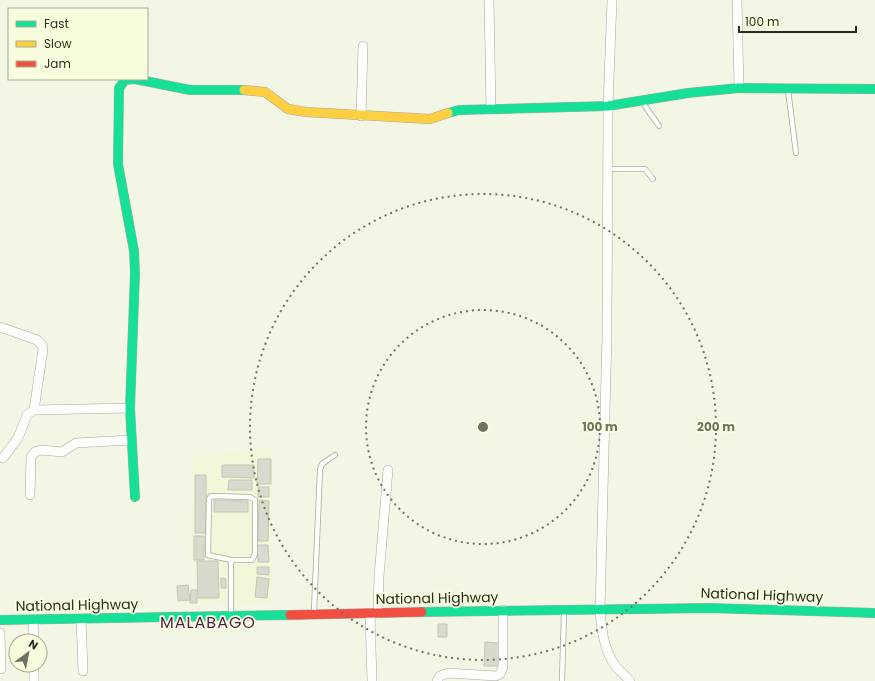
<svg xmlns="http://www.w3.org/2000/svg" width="875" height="681" viewBox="0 0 875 681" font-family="Poppins,sans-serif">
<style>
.built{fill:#f1f7d8}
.building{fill:#d7dacc;stroke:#c4c6b8}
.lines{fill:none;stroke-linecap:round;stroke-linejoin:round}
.lane-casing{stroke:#a7aa9c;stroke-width:6}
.street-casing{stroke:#a7aa9c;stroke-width:10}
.fast-casing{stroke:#a7aa9c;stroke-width:10}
.slow-casing{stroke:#a7aa9c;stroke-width:10}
.jam-casing{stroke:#a7aa9c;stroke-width:10}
.lane{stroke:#fdfefb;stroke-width:4.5}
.street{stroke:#fdfefb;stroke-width:9}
.fast{stroke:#16e098;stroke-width:9}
.slow{stroke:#ffcf43;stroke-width:9}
.jam{stroke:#f24e42;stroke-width:9}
.ring{fill:none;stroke:#707364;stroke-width:2;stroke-dasharray:2 4}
.labels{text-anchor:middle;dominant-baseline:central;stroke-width:3.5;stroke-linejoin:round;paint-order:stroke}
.street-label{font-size:14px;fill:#2a2c1f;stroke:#f8fedd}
.quarter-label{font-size:16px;letter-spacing:1px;fill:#4c1d4e;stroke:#f8fedd}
.centre{fill:#707364;stroke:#f8fedd;stroke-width:2}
.ring-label{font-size:12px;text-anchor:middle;font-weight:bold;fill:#707364;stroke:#f8fedd;stroke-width:3.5;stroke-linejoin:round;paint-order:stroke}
</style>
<rect width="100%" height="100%" fill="#f3f6e5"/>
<path class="built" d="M272 448V604L198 603 196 562 190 561 194 456Z"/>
<path class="building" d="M258 459H271V484H257Z
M222 465H254V478L222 477Z
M195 475H206V533H195Z
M229 480H252V490H228Z
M258 487H269V497H258Z
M214 500 248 501V512H214Z
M259 500 269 501 268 541H258Z
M194 536H204V560H194Z
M257 545H268L269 562H258Z
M197 561H218L219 598H198Z
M257 567H269V575L257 574Z
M257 577 269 579 267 598 255 597Z
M221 578 226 579V588H221Z
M188 585 190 600 178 601 177 586Z
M191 590H197V603H190Z
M438 624H447V637H438Z
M485 642 499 643 498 666H484Z"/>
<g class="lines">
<g class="lane-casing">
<path id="lane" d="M788 90 796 153
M643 103 659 126
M608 169H645L653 179
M211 496 250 497 255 500V554L252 560H231L208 555 209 499Z
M314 611 320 470 322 464 335 455
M231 614V560
M562 681 564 612"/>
</g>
<g class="street-casing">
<path id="street" d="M489 0 491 109
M612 0 608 106 607 334 600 610C601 627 604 651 615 665 619 671 626 676 630 681
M737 0 739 88
M361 116 363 46
M0 327 37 340 42 345 43 349 34 410 130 408
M3 458 18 438 27 415 34 410
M30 495 31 457 35 452 41 450 62 452 76 443 131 440
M370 613 372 681
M378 613 379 576 388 470
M81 620 83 671
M33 621 34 641
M0 633 1 669
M34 681V665
M437 681 440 676 448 673 496 676 500 674 503 667V610"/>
</g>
<g class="fast-casing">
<path id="fast" d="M448 113 459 110 608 106 688 93 739 88 875 89
M135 497 130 408 135 273 134 251 118 164 119 88 125 80 135 79 190 90H244
M422 612 710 608 875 613
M0 620 290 615"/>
</g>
<g class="slow-casing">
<path id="slow" d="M244 90 265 92 288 109 306 112 430 119 448 113"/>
</g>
<g class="jam-casing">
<path id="jam" d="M290 615 422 612"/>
</g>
<use href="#lane" class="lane"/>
<use href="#street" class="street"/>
<use href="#fast" class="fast"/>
<use href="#slow" class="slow"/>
<use href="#jam" class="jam"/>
</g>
<g class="ring">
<circle cx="483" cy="427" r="117"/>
<circle cx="483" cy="427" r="233"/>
</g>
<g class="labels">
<g class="street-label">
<text transform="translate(762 595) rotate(2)">National Highway</text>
<text transform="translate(437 598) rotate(-1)">National Highway</text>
<text transform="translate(77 605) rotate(-1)">National Highway</text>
</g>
<g class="quarter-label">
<text x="208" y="622">MALABAGO</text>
</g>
</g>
<circle cx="483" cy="427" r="6" class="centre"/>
<g class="ring-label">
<text x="600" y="431">100 m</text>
<text x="716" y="431">200 m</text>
</g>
<rect x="8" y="8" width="140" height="72" fill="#f8fedd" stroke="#a6aa91"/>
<rect x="16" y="21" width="20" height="6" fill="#16e098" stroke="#a6aa91"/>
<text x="44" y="28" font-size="12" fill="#2a2c1f">Fast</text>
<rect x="16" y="41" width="20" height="6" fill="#ffcf43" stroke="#a6aa91"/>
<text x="44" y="48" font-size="12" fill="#2a2c1f">Slow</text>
<rect x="16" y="61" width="20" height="6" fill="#f24e42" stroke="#a6aa91"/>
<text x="44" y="68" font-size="12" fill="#2a2c1f">Jam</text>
<g transform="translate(28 653) rotate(32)"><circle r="19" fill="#f8fedd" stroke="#a6aa91"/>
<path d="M0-3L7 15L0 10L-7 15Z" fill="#707364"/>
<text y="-6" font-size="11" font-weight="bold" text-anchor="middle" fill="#2a2c1f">N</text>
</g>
<path d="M739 26v6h117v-6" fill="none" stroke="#2a2c1f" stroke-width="2"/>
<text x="745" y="26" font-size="12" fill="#2a2c1f" stroke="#f8fedd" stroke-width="3" paint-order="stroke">100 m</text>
</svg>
